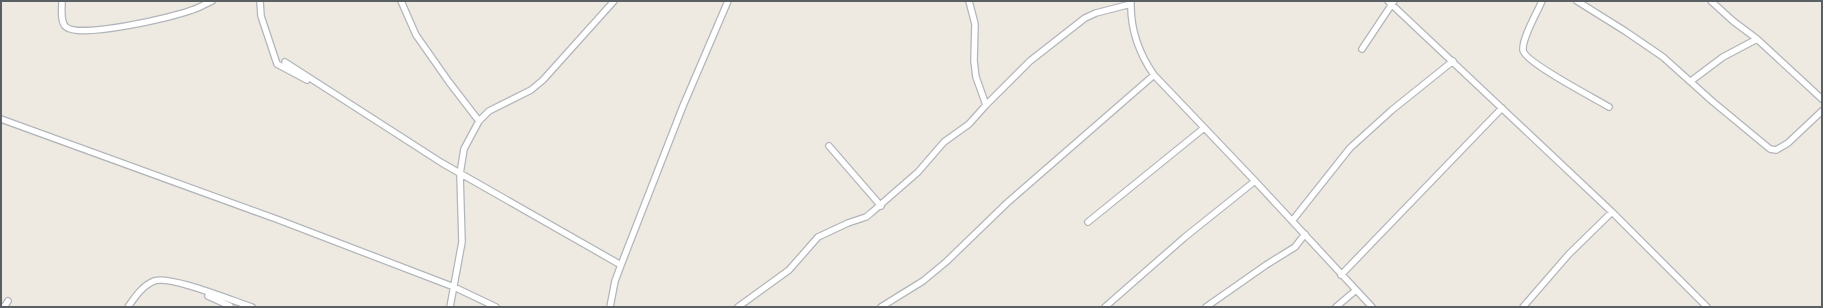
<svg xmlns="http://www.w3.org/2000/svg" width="1823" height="308" viewBox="0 0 1823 308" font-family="Helvetica,sans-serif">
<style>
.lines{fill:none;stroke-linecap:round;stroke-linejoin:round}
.minor-casing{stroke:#b2b6ba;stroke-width:8}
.minor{stroke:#fff;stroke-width:5.5}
</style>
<rect width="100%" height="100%" fill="#eee9e1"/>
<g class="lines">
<g class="minor-casing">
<path id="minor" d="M62 1C62 9 60 22 66 27 80 39 174 17 192 10 199 8 205 4 212 1
M260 1 261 16 277 64 307 80
M401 1 416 35 449 82 479 121
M969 1 975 24 974 61 976 77 986 105 1030 61 1085 18 1096 13 1131 4
M1131 1C1130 29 1138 52 1154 75L1255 181 1372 307
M1388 1 1612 212 1707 307
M1542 1C1537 13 1522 38 1523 50 1524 62 1596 99 1609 107
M1577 1 1625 31 1663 57 1712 101 1770 149 1776 150 1788 143 1822 111
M1711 1 1733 21 1757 39 1822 99
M1362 49 1394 1
M1691 81 1723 57 1757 39
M344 100 285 62 442 163 621 265
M1 119 279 220 454 287 496 307
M829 146 881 206
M1292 221 1350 148 1392 110 1453 61
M1088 222 1204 128
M1341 275 1502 108
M208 296 230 306
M4 307 8 301
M128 307C135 297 142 286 154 281 170 275 233 301 252 307
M450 307 462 242 460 174 464 149 479 121 489 111 531 90 543 80 614 1
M610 307 615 281 621 265 683 106 728 1
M738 307 789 270 818 237 848 223 866 217 871 213 918 172 944 142 969 124 986 105
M881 307 923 281 946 262 1007 203 1154 75
M1105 307 1185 237 1255 181
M1206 307 1266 265 1295 247 1305 234
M1336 307 1356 290
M1523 307 1569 254 1612 212"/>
</g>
<use href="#minor" class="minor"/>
</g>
<rect width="1823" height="308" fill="none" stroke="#5a5f63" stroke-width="4"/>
</svg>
